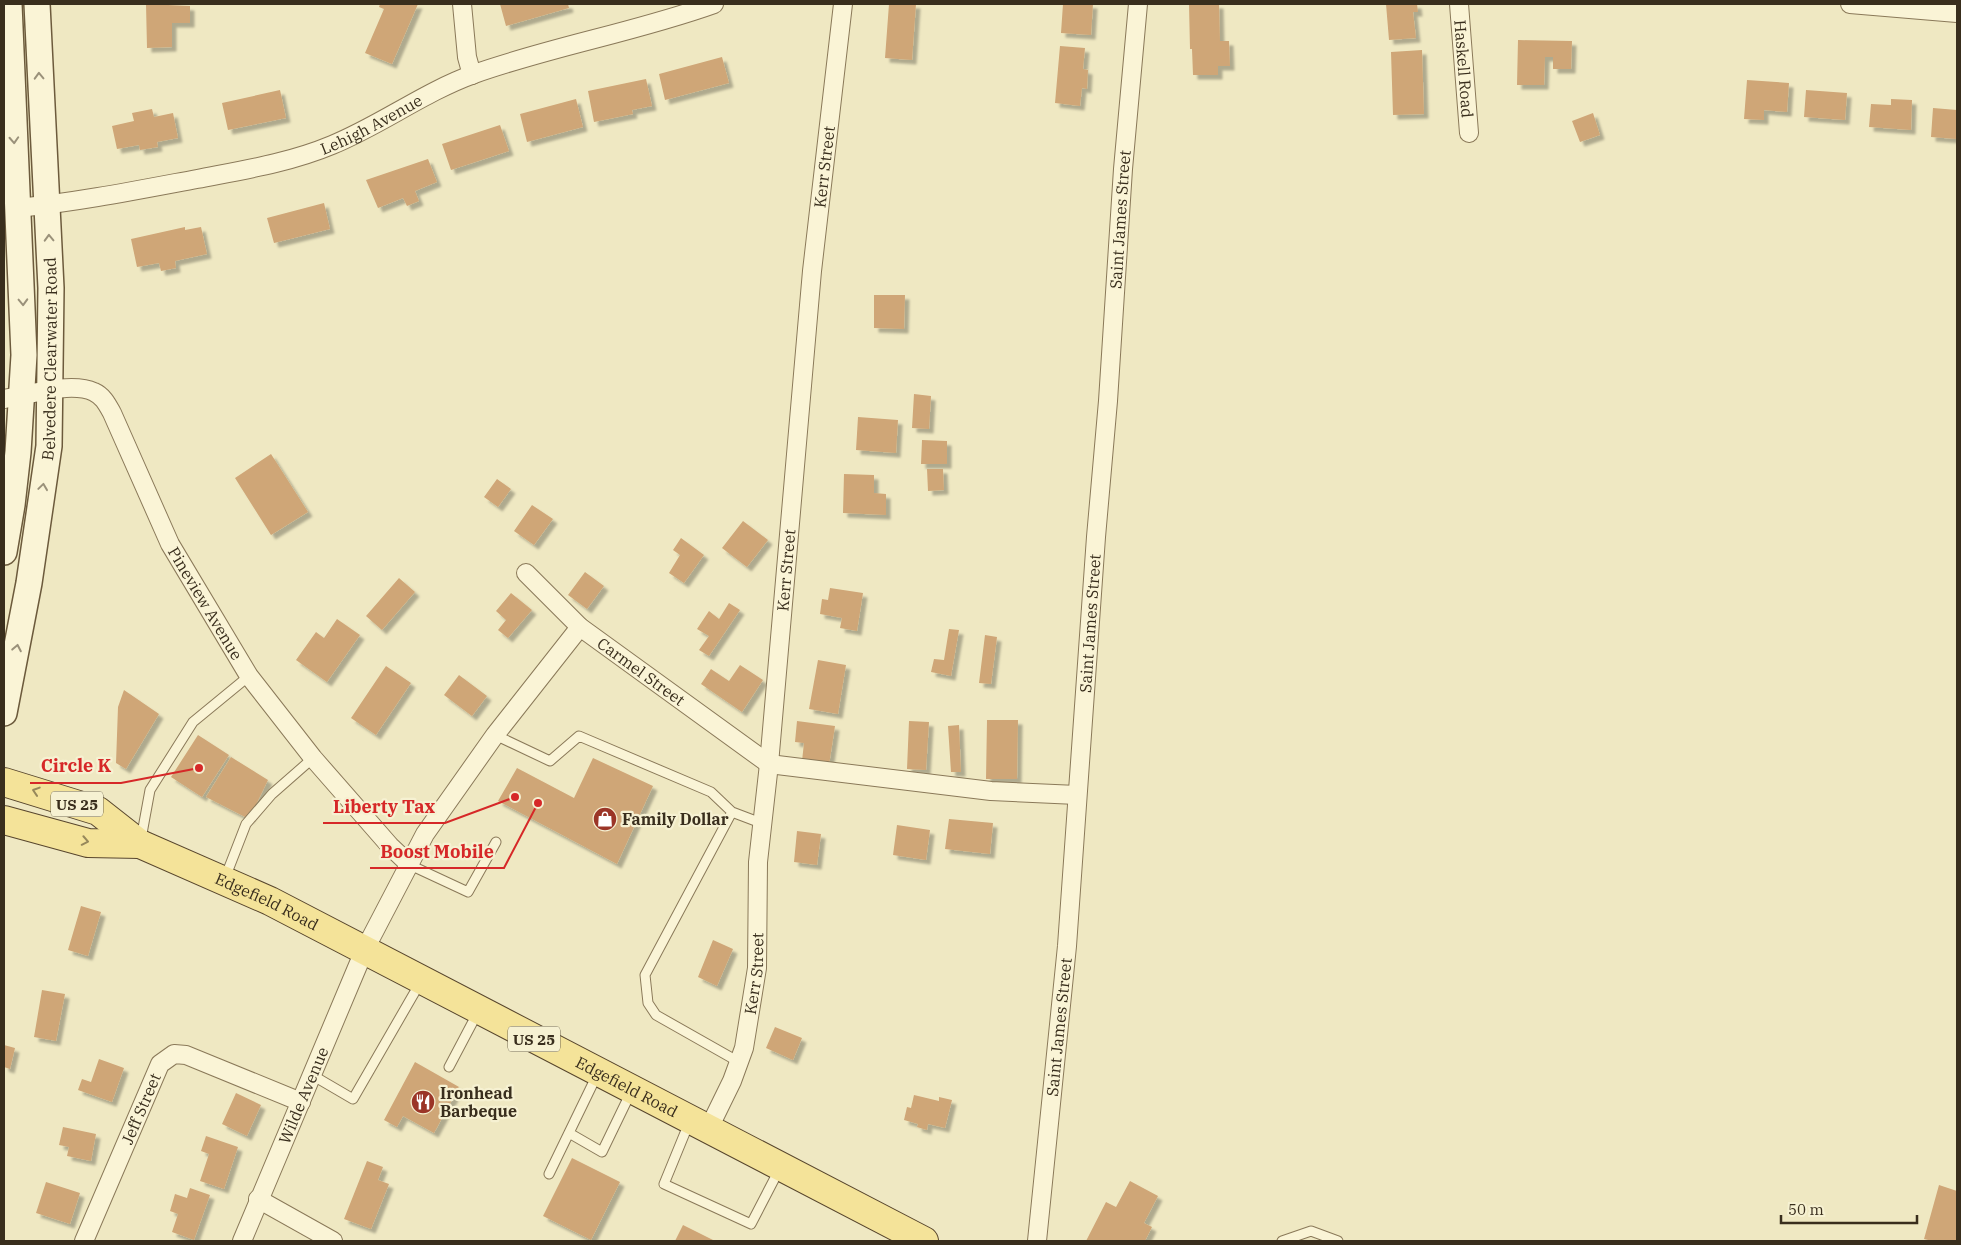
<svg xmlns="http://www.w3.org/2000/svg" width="1961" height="1245" viewBox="0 0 1961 1245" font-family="'IBM Plex Serif',serif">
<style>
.building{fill:#cfa677;filter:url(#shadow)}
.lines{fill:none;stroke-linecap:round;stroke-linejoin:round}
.service-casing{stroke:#8a7959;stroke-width:11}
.minor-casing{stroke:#8a7959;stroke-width:20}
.secondary-casing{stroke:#6c5a3c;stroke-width:28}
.primary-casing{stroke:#58462d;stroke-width:30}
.service{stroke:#faf4d6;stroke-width:9}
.minor{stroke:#faf4d6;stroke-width:18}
.secondary{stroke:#faf4d6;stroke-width:25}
.primary{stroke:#f4e399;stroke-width:28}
.oneway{stroke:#9a917a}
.oneway2{stroke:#96885b}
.labels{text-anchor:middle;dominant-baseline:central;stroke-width:4.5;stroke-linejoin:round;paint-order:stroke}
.shield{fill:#f6f1d2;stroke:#726853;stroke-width:1}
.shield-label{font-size:15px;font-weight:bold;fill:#392e1d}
.street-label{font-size:16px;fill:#392e1d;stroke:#f6f1d2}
.poi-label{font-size:16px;font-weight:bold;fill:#392e1d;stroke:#f6f1d2;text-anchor:start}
.leader{fill:none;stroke:#d62828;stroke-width:2}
.callout-dot{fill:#d62828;stroke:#f6f1d2;stroke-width:2}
.callout-label{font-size:18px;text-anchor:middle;font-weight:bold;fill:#d62828;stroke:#f6f1d2;stroke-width:4.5;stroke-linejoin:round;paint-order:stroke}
</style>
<defs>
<filter id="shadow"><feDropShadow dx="4.5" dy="4.5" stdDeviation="1" flood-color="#0004"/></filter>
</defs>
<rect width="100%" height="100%" fill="#efe8c2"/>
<path class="building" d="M146 4 190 6V23H172V47L147 48Z
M380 4H418L392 64 365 53 384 9 379 7Z
M500 4H568L569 8 506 26Z
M889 4H916L912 60 885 58Z
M1063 4H1093L1091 35 1061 33Z
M1189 4H1219L1220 41H1229L1230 66H1218V75H1193L1192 49H1190Z
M1386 4H1417L1418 12H1413L1416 38 1389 40Z
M1518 40 1572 41 1571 69H1553V57H1545L1544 85H1517Z
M1060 46 1085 48 1083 69 1088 70 1087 89 1082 88 1080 106 1055 103Z
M1422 50 1424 114 1393 115 1391 52Z
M722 57 729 83 665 100 659 74Z
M646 79 652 106 632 110 633 114 594 122 588 91Z
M1747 80 1789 83 1787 112 1764 110V120L1744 119Z
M280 90 286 118 228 130 222 103Z
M1806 90 1847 93 1845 120 1804 117Z
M576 99 583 127 527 142 520 114Z
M1891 99 1912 100 1911 130 1869 127 1871 104 1891 105Z
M1933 108 1957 110V139L1931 137Z
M152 109 154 117 173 113 178 138 157 142 158 147 140 150 139 145 117 149 112 126 134 121 132 113Z
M1593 113 1600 135 1580 142 1572 121Z
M500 125 509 151 451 170 442 144Z
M428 159 437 182 415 191 419 201 407 206 403 198 378 208 366 180Z
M324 203 330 229 274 243 267 218Z
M185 227V230L201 227 207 254 175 261 176 268 161 271 159 263 137 267 131 239Z
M874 295H905L904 329 874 328Z
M914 394 931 396 929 429 912 428Z
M858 417 898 420 896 453 856 450Z
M922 440 947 441V464H921Z
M271 454 308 512 271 535 235 478Z
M927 469H943L944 490 928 491Z
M844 474 874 475V493L886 494V515L843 513Z
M497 479 511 489 498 507 484 497Z
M532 505 553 519 534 545 514 531Z
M743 521 768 540 747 567 722 548Z
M681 538 704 555 684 583 669 573 680 555 673 550Z
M585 572 604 586 587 609 568 595Z
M399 578 415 592 382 630 366 616Z
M830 588 863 593 857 631 840 628 842 618 820 614 822 599 828 600Z
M511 593 532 610 508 638 498 630 506 620 496 611Z
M729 603 740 610 709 656 699 650 709 636 697 629 709 611 719 619Z
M337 619 360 635 327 682 296 660 316 632 324 638Z
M949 629 959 630 951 676 931 672 934 659 944 660Z
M985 635 997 637 991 684 979 683Z
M818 660 846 665 838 714 809 709Z
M740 665 763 680 742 712 701 684 711 669 729 681Z
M386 666 411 683 376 735 351 718Z
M459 675 487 696 472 716 444 695Z
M124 690 159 714 126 769 116 763 118 707Z
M987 720H1018L1017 779H986Z
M797 721 835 726 829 765 802 761 804 743 795 742Z
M909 721 929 722 926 770 907 769Z
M959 725 961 772H951L948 726Z
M198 735 229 755 202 797 171 777Z
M231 757 268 780 249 819 206 797Z
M593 758 653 786 617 864 498 801 517 768 574 798Z
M949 819 993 823 990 854 945 849Z
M897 825 930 830 926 860 893 855Z
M797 831 821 834 817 865 794 862Z
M81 906 101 912 88 956 68 950Z
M713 940 733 949 717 986 698 977Z
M42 990 65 994 56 1041 34 1037Z
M775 1027 802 1038 793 1060 766 1048Z
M4 1045 15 1048 10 1069 4 1067Z
M99 1059 124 1068 112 1102 78 1090 82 1079 91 1082Z
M415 1062 459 1087 434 1133 403 1116 397 1127 384 1120Z
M236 1093 261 1105 247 1136 222 1124Z
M914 1095 939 1101V1097L952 1100 945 1128 928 1124 927 1130 917 1127 918 1124 904 1120 907 1107 911 1108Z
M63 1127 96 1134 91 1161 67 1156 69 1147 59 1145Z
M206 1136 238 1147 224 1189 200 1181 209 1154 201 1151Z
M572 1158 620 1182 591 1240 543 1216Z
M367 1161 383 1167 378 1180 389 1184 371 1229 344 1219Z
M1130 1181 1158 1196 1144 1223 1152 1227 1145 1241H1086L1106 1202 1116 1207Z
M46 1182 80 1193 70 1224 36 1213Z
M1939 1185 1957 1191V1241H1932L1924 1239Z
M190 1188 210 1195 194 1240 172 1232 178 1214 170 1211 175 1194 187 1198Z
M683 1225 715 1241H675Z"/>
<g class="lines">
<g class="service-casing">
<path id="service" d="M495 735 550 761 579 736 711 792 732 812
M141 839 150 790 193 722 249 676
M410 865 468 892 496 842
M225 878 246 824 272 794 313 758
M739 1062 656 1015 648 1003 645 975 732 812 761 823
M449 1067 478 1012
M312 1075 353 1099 420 983
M689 1123 664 1184 751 1224 779 1170
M569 1133 602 1152 631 1092
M549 1174 597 1075
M1282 1241 1311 1231 1338 1241"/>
</g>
<g class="minor-casing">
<g id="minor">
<path d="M462 4 467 57 472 75"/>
<path id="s1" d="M1459 4 1469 133"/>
<path d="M1850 4 1957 13"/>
<path id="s2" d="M18 208C78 202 138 190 197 179 243 170 289 163 332 145 381 125 424 92 474 74 553 46 636 32 714 4"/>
<path id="s3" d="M4 399C28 395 71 381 94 392 103 396 107 404 112 413L170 544 249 676 313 758 390 846 410 865"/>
<path id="s4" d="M526 573 580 627 769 764 991 791 1077 795"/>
<path id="s5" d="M708 1130 732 1081 744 1048 757 968 758 862 769 764 812 271 843 4"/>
<path d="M258 1199 333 1241"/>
<path id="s6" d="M84 1241 160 1064 174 1054 186 1055 301 1102"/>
<path id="s7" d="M242 1241 364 951 425 834 495 735 580 627"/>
<path id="s8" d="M1037 1241 1067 946 1096 537 1108 401 1123 169 1138 4"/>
</g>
</g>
<g class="secondary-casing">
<g id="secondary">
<path d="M4 552 12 505 18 452 24 355 9 4"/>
<path id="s9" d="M4 713 29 583 49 446 51 288 37 4"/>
</g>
</g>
<g class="primary-casing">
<g id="primary">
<path id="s10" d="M4 782 98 811 140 844 270 901 924 1241"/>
<path d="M4 820 88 843 140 844"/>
</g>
</g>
<use href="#service" class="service"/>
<use href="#minor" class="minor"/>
<use href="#secondary" class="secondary"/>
<use href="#primary" class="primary"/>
</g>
<defs><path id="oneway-chevron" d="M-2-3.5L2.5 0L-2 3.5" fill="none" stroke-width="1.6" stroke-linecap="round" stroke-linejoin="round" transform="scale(1.25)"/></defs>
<g class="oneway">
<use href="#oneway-chevron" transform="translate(39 76) rotate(-92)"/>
<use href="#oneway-chevron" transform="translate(14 140) rotate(87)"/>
<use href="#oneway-chevron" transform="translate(49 238) rotate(-92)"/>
<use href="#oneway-chevron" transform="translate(23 302) rotate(88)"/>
<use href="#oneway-chevron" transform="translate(43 487) rotate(-82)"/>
<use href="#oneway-chevron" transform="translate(17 648) rotate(-79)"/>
</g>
<g class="oneway2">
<use href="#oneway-chevron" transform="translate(36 791) rotate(-162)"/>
<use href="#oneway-chevron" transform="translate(85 841) rotate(11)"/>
</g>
<defs>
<g id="shop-disc" transform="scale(1.25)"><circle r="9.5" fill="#9b3527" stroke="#f6f1d2"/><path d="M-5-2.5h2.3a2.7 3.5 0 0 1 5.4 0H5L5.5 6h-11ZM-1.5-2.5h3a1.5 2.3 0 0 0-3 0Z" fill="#fff"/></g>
<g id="restaurant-disc" transform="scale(1.25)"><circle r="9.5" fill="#9b3527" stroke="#f6f1d2"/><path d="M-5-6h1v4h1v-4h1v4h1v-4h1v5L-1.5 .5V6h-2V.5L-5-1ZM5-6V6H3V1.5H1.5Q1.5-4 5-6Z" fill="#fff"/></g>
</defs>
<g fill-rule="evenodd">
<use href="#shop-disc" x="605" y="819"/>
<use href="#restaurant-disc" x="423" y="1102"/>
</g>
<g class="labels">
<g class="shield">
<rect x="51" y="791.5" width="52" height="25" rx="4"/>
<rect x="508" y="1026.5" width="52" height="25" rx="4"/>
</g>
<g class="shield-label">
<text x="77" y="804">US 25</text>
<text x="534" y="1039">US 25</text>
</g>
<g class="street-label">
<text stroke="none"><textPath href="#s1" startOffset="65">Haskell Road</textPath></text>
<text stroke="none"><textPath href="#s2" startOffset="365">Lehigh Avenue</textPath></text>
<text stroke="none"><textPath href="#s5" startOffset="975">Kerr Street</textPath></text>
<text stroke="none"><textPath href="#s8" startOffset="1025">Saint James Street</textPath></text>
<text stroke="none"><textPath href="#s9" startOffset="358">Belvedere Clearwater Road</textPath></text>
<text stroke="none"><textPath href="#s5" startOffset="570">Kerr Street</textPath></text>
<text stroke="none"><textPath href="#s3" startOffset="332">Pineview Avenue</textPath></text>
<text stroke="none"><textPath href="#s8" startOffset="620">Saint James Street</textPath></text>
<text stroke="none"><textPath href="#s4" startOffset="152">Carmel Street</textPath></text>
<text stroke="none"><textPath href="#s10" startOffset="291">Edgefield Road</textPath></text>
<text stroke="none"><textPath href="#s5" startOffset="165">Kerr Street</textPath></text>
<text stroke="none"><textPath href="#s8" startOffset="215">Saint James Street</textPath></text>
<text stroke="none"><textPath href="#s10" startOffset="696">Edgefield Road</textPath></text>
<text stroke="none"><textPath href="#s7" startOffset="158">Wilde Avenue</textPath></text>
<text stroke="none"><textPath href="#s6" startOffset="144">Jeff Street</textPath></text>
</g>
<g class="poi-label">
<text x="622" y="819">Family Dollar</text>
<text x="440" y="1093">Ironhead<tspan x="440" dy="18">Barbeque</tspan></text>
</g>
</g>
<path class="leader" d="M199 768L121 783H30M515 797L445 823H323M538 803L504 868H370"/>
<g class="callout-dot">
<circle cx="199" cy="768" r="5"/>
<circle cx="515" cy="797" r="5"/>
<circle cx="538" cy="803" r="5"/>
</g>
<g class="callout-label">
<text x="76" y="772">Circle K</text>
<text x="384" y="813">Liberty Tax</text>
<text x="437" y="858">Boost Mobile</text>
</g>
<rect width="1961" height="1245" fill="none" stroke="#392e1d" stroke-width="10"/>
<path d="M1781 1215v8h136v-8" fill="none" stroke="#392e1d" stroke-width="2.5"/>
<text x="1788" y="1215" font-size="15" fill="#392e1d" stroke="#f6f1d2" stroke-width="4" paint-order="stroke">50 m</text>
</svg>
